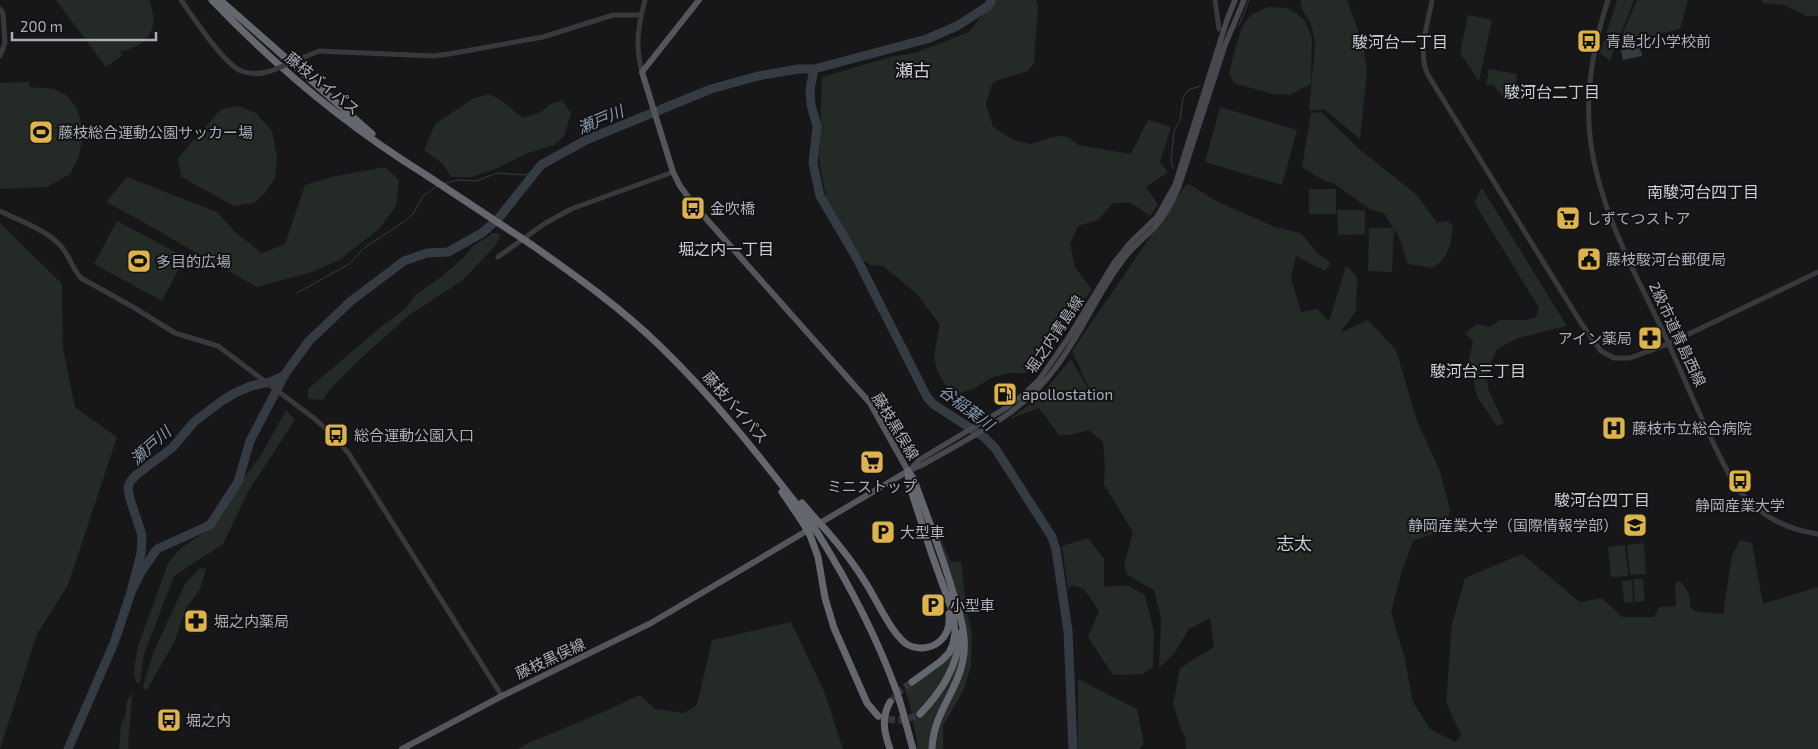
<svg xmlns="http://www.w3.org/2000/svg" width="1818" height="749" viewBox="0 0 1818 749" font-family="'Exo 2','Noto Sans JP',sans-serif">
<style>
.green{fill:#242a25}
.water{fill:#343b42}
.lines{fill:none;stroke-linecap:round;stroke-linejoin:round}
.stream{stroke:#343b42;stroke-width:1}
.river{stroke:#343b42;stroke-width:9}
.motorway-tunnel{stroke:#353539;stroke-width:7;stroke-dasharray:7 3.5;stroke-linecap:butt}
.tertiary{stroke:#39393d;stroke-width:5}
.secondary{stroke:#47484d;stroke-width:5.5}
.primary{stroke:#55565c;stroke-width:6}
.motorway{stroke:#65676e;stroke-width:7}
.tertiary-bridge{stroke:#39393d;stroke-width:5}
.motorway-bridge{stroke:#65676e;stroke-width:7}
.labels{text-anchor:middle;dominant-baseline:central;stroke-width:4;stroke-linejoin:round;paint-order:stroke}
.poi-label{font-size:15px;fill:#abaeb7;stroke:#121214;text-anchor:start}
.street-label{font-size:15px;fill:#abaeb7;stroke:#121214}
.neighbourhood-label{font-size:16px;fill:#cbcdd4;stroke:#121214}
.water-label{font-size:16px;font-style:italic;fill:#8699ae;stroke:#121214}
.quarter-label{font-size:18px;fill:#cbcdd4;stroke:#121214}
</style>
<rect width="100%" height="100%" fill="#171719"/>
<path class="green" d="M56 0H149C161 28 148 46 120 52L123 55 106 67Z
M994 0H1036L1038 7 1034 63 1028 71 1001 79 992 84 986 104 993 127 1014 140 1031 144 1049 138 1060 136 1068 137 1078 145 1131 154 1148 120 1171 127 1160 162 1168 172 1146 187 1158 204 1150 216 1131 203H1113L1098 220 1078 226 1070 244 1075 267 1092 290 1027 373H1010L993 377 973 389 953 395C931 365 932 361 940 325L917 294 883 266 871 265 861 259 826 197 819 160 822 77 894 56 915 53 969 32Z
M1300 0H1347L1363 45 1367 70 1360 139 1324 109 1309 111 1315 46C1314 38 1313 29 1310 22 1304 11 1302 13 1300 0Z
M1617 0H1634L1610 61 1600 53Z
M1637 0H1688L1680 29 1618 44Z
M1762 0H1818V16H1807L1784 5 1762 3Z
M1268 7 1288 8 1305 20 1312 38 1311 84 1290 95 1272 94 1234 83 1229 73C1234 56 1239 23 1253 14 1258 11 1263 9 1268 7Z
M1468 15 1492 20 1479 81 1460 53Z
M1489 69 1517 74 1514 98 1502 96 1493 84 1486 86Z
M29 82 30 87 54 89 66 95 76 107 81 122 82 142 78 159 70 174 47 187 0 189V83Z
M489 94 501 100 523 118 541 112 551 104 563 100 571 114 564 136 554 145 528 153 493 170 471 177H451L442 163 424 150 435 124 472 99Z
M239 106 256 113 272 131 277 156 275 178 265 193 254 203 234 206 181 177 178 158 221 109Z
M1220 107 1297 130 1282 185 1205 162Z
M1321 112 1360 150 1417 195 1437 223 1448 221 1453 226C1451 245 1449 257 1433 268L1408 264 1398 235 1394 229 1392 272 1368 271 1369 228H1393L1384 213 1371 210 1333 183 1324 181 1302 167 1311 113Z
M385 167 399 180 396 206 379 229 339 260 312 272 257 287C206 259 157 229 106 202L127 177 217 212 237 234 262 253 285 244 305 185 331 177Z
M1189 184 1216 201 1275 227 1301 233 1317 253 1331 263 1325 271 1296 256 1291 278 1301 312 1317 309 1329 321 1346 266 1357 277 1356 311 1340 333 1368 320 1396 350 1417 421 1440 471 1450 510 1444 530 1413 541 1401 574 1391 612 1404 655 1413 702 1430 729 1455 742 1461 735 1446 702 1452 624 1465 578 1522 554 1580 602 1602 598 1622 617H1654L1659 607 1676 606 1675 584 1679 581C1688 589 1691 595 1690 607L1695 611 1723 614 1732 556 1740 540 1752 543 1763 604 1818 587V749H1186L1185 737 1181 729 1173 704 1180 668 1214 647 1210 618 1189 629 1174 654 1159 668 1161 619 1154 590 1127 575 1124 565 1133 532 1104 485 1105 466 1103 442 1089 430 1071 435H1059L1039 408 1009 419 1038 398 1071 359 1093 397 1072 351 1185 186Z
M1482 188 1567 326 1518 338 1497 349 1486 372 1488 389 1504 423 1497 426 1477 396 1469 359 1473 341 1465 333 1477 324 1490 327 1500 320H1526L1536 317 1539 308 1474 202Z
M1309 189H1336V214H1309Z
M1337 210H1365V234L1338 235Z
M117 221 185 257 162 301 94 264Z
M0 223 62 284 63 349 75 407 117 437 68 585 37 634 0 749Z
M493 233 501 234 496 245 463 280 408 316 357 362 330 389 323 400 308 399V389L382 326 406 308 415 295 441 277 463 258 473 246Z
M286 410 295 420 249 490 223 544 174 576 144 654 140 682 137 683 134 675 135 662 138 646 168 563 181 548 214 526 239 484 261 455Z
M932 519 951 562 961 561 966 609 972 633 971 666 964 689 943 726V749H935L938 723 958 682 967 638 931 522Z
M1088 538 1104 559V587L1127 585 1145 595 1154 632 1153 667 1143 674 1113 675 1088 637 1099 611 1084 589 1071 585 1068 589 1062 546Z
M1644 543 1646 574 1630 575 1627 545Z
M1625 545 1628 576 1611 577 1608 547Z
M200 568 206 569 200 589 185 610 175 641 146 691 143 687 153 653 185 584Z
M1633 579H1643L1645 601 1635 602Z
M1632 580 1633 602 1624 603 1622 581Z
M791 622 824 691 843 749H518L526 744 603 712 640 695 655 709 684 713 697 705 712 640Z
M962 641C969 669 944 697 934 722 931 730 930 741 929 749H918L911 709 905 689C924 677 944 666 954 646 953 676 937 691 918 711L921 716C944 691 954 675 962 641Z
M1078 679 1137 709 1144 744 1139 749H1078Z
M132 693 128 749H119L121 724 125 717 127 701Z"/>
<path class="water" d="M1640 46 1642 56 1623 60 1621 50Z"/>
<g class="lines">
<path class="stream" d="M1239 25 1249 0
M1173 168 1171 162 1174 131 1180 120 1183 98 1188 90 1200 86
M445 183 459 180 476 181 497 173 526 175 541 165
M297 293 349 264 364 248 405 221 413 214 423 196 437 186"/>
<path class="river" d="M814 69 810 89 811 105 817 126 813 163 820 196 856 257 927 397 933 404 984 437 995 448 1052 537 1056 550 1068 631 1073 749
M131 592 141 572 157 549 210 525 238 482 250 441 285 374 309 341 351 301 404 261 427 253 448 252 482 233 498 219 541 165 586 140 711 89 758 76 798 69H814L927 39 957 26 988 6 992 0
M68 749 114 643 131 592 141 554 142 535 130 499 128 488 130 482 136 475 172 448 194 422 223 400 237 392 251 386 270 382 285 375"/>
<path class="motorway-tunnel" d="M890 702 901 690 912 682
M878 716C893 722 904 721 920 714"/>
<path class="tertiary" d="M181 0C194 18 222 62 241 71 251 75 261 74 271 71
M1215 0 1219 29
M1432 0C1428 24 1417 51 1428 75L1581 323 1601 351 1614 358H1630L1668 344 1818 272
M1608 0C1593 46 1584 96 1591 145 1601 214 1637 276 1666 338 1688 386 1709 440 1735 485 1756 514 1783 529 1818 534
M0 9 3 13 5 43 0 56
M341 52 434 56 449 54 543 37 613 15H641
M642 72C635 47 638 25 645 0
M0 211C18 220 46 230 59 244 69 254 72 268 81 278L133 307 175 333 218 346 315 419 334 436 349 454 502 696
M498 257 544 224 571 209 673 172"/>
<path class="secondary" d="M910 470 919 460 1004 409 1023 395 1039 380 1069 337 1114 263 1131 242 1157 217 1175 185 1227 20 1235 0
M908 471 922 465C969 438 1024 413 1056 367 1080 335 1096 297 1120 264 1129 250 1142 240 1154 228 1165 216 1173 201 1179 186L1225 45 1244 0"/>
<path class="primary" d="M402 749 502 696 651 623 908 471 870 403 694 205 680 186 673 172 642 72 699 0"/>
<path class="motorway" d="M212 0C276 67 347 126 426 175
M220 0 372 134
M532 245C576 276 621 308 660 346 714 398 760 457 806 516
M908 471 914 480C927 516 941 552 952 589 959 612 968 635 963 660 957 693 933 713 932 749
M908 474 909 484 932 555 953 613 955 633 953 644 949 653 941 661 912 682
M782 492 801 520
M802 503 814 517
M826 530C841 547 855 565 867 585 877 601 891 632 905 643 915 650 930 650 940 641 948 634 950 624 949 614
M817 532C848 582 876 635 896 690 903 709 907 729 913 749
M810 535 818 557 825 598 834 628 867 703 878 716
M890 702C881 718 884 732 890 749
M920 714C942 691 958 666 960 633"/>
<path class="tertiary-bridge" d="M271 71 319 51 341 52"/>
<path class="motorway-bridge" d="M426 175 532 245
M806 516 817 532
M814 517 826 530
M801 520 810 535"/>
</g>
<defs>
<g id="bus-square" transform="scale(1.25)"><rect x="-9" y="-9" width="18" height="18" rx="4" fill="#ddb44b" stroke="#121214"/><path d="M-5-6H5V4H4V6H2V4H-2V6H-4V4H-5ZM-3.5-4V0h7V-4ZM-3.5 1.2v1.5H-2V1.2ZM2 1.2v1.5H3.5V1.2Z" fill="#111"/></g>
<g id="stadium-square" transform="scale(1.25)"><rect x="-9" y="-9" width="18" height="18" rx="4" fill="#ddb44b" stroke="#121214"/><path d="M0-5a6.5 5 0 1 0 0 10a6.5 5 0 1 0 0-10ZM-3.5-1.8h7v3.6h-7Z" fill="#111"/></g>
<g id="supermarket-square" transform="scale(1.25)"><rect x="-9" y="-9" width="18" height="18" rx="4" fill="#ddb44b" stroke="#121214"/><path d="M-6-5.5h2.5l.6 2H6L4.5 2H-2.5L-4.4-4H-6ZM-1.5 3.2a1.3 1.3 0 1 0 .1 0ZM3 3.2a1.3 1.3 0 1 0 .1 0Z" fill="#111"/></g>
<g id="civic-square" transform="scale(1.25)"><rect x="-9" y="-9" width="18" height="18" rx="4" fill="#ddb44b" stroke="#121214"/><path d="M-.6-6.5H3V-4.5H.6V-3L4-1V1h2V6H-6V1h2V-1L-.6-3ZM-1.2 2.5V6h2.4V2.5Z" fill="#111"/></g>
<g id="pharmacy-square" transform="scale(1.25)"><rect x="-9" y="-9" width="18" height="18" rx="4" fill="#ddb44b" stroke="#121214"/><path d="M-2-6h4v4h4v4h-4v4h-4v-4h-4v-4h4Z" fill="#111"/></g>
<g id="fuel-square" transform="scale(1.25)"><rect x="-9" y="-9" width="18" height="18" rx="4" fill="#ddb44b" stroke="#121214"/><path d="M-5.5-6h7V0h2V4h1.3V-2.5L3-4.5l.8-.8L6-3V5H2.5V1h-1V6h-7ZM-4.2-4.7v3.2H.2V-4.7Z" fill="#111"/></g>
<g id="hospital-square" transform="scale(1.25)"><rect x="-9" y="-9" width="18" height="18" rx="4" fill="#ddb44b" stroke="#121214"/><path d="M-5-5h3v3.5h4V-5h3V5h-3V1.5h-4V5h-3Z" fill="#111"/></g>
<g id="university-square" transform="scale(1.25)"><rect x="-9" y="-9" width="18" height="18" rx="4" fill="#ddb44b" stroke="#121214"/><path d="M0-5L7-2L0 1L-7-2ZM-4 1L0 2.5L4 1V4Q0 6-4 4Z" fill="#111"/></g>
<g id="parking-square" transform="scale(1.25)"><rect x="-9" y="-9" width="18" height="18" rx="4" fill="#ddb44b" stroke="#121214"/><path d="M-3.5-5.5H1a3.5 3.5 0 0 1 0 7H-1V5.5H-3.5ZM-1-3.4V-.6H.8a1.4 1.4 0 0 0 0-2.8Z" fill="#111"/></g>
</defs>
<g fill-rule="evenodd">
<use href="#bus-square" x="1589" y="41"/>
<use href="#stadium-square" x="41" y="132"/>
<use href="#bus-square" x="693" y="208"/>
<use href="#supermarket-square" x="1568" y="218"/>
<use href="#civic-square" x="1589" y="259"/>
<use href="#stadium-square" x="139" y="261"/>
<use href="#pharmacy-square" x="1650" y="338"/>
<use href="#fuel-square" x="1005" y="394"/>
<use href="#hospital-square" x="1614" y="428"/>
<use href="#bus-square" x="336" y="435"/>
<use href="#supermarket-square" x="872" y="462"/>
<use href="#bus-square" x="1740" y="481"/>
<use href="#university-square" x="1635" y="525"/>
<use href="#parking-square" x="883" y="532"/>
<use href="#parking-square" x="933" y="605"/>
<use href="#pharmacy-square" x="196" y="621"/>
<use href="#bus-square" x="169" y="720"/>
</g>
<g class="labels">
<g class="poi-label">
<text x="1606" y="41">青島北小学校前</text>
<text x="58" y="132">藤枝総合運動公園サッカー場</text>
<text x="710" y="208">金吹橋</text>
<text x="1586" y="218">しずてつストア</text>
<text x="1606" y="259">藤枝駿河台郵便局</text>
<text x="156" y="261">多目的広場</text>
<text x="1632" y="338" text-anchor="end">アイン薬局</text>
<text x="1022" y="394">apollostation</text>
<text x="1632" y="428">藤枝市立総合病院</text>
<text x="354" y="435">総合運動公園入口</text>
<text x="872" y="486" text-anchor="middle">ミニストップ</text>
<text x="1740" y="505" text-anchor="middle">静岡産業大学</text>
<text x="1618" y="525" text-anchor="end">静岡産業大学（国際情報学部）</text>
<text x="900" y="532">大型車</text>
<text x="950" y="605">小型車</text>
<text x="214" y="621">堀之内薬局</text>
<text x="186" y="720">堀之内</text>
</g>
<g class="street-label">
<text transform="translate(323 83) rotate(39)">藤枝バイパス</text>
<text transform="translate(1054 334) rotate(-56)">堀之内青島線</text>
<text transform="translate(1678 334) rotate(65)">2級市道青島西線</text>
<text transform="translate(736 407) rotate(49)">藤枝バイパス</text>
<text transform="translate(896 426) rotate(59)">藤枝黒俣線</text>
<text transform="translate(550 658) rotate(-25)">藤枝黒俣線</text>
</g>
<g class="neighbourhood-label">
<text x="1400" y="41">駿河台一丁目</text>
<text x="1552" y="91">駿河台二丁目</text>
<text x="1703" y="191">南駿河台四丁目</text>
<text x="726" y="248">堀之内一丁目</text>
<text x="1478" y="370">駿河台三丁目</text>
<text x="1602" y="499">駿河台四丁目</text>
</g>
<g class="water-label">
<text transform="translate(600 119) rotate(-23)">瀬戸川</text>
<text transform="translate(967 407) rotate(37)">谷稲葉川</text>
<text transform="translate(150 445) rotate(-42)">瀬戸川</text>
</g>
<g class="quarter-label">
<text x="913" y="70">瀬古</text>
<text x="1294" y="543">志太</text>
</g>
</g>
<path d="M12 32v8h144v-8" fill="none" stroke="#abaeb7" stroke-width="2.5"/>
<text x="20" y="32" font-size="15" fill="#abaeb7" stroke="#121214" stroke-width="4" paint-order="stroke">200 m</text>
</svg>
